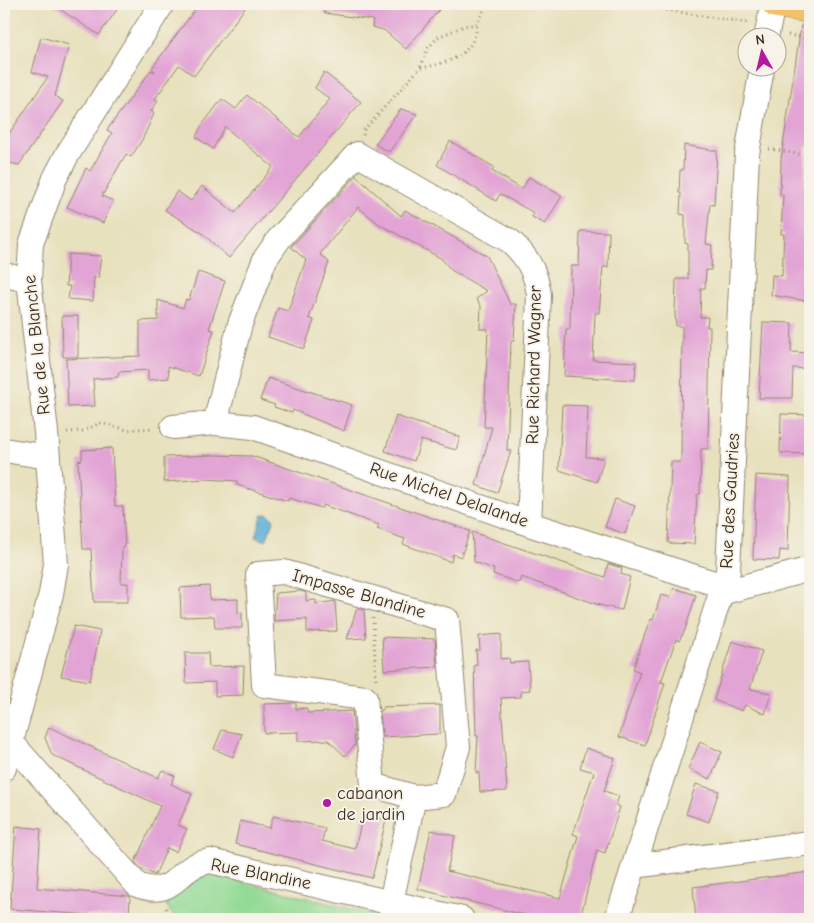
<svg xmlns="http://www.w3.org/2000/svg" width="814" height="923" viewBox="0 0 814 923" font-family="'Comic Neue',sans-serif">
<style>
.green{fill:#93da94;stroke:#678259}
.water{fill:#5bb1d7;stroke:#4b6e7a}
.building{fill:#e2a3d5}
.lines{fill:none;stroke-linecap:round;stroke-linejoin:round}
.minor-casing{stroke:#92866e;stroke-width:26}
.major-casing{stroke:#92866e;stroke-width:29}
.path{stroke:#92866e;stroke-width:3;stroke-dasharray:1 4;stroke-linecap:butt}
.minor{stroke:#fff;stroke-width:24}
.major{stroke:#f4c16b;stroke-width:28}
.poi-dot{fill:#b5179e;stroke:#f7f3e8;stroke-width:2}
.labels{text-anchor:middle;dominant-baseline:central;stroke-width:4;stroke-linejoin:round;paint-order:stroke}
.street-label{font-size:18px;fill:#3b2a1e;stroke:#f7f3e8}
.poi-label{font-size:18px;fill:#3b2a1e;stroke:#f7f3e8;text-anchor:start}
</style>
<rect width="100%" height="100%" fill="#f7f3e8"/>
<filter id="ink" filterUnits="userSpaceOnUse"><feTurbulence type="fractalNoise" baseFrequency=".02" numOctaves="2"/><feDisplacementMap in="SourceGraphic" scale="10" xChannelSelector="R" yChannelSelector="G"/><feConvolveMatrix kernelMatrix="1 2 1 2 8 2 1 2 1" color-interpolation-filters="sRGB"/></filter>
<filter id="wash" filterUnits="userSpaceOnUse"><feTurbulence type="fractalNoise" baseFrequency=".0096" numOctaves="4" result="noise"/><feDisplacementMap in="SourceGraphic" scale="20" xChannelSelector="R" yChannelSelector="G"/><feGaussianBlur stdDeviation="1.12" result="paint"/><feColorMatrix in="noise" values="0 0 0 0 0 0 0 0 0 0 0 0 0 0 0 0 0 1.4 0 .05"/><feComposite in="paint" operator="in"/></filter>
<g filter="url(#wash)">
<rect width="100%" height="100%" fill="#e8e1be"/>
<path class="green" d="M210 873 217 874 218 876 393 919H176L163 900C180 896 189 879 210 873Z"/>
<path class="water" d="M265 514 269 515 274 520 266 541 255 537 262 516Z"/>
<g id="blocks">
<path class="building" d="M52 4H121L99 35Z
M199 4H248L194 76 179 65 155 99 158 101 151 111 154 114 142 140 131 157 126 154 102 196 113 201 103 223 67 207 86 168 90 171 112 133 107 130 151 70 155 72 152 68Z
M325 4H444L406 49 384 30 372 27 373 20 324 13Z
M801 26 810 27V147L806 146 804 196H810V278H806V301L771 295 772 275 782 276 784 234H781L783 195H780L781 159Z
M41 37 69 45 55 96 63 101 19 165 4 162V141L48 77 32 72Z
M324 72 361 102 229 258 202 233 165 210 177 191 191 201 202 186 235 213 273 167 225 127 213 149 196 137 200 128 222 99 236 109 247 95 299 137 330 99 315 88Z
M401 109 417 114 389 152 375 144Z
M450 141 494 167 492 171 522 189 529 177 562 196 545 224 532 217 534 213 500 194 496 201 437 165Z
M684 145 717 151 714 205 710 204 706 244 712 245 711 270H706L705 288H701L700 317H708L707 327H710L708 449H701L700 494 697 495 694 544 668 543 671 462H681L682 326H676L675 314 676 279H688V244L685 243V215L680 214 681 193H679L680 170H683Z
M356 176 401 216 405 210 487 256 510 304H516L514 341H511L507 450 511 451 497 493 476 485 492 427H484L488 329H480L481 306 476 299 487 291 451 270 442 259 379 224 358 207 320 254 329 262 309 318 314 320 304 349 268 337 278 308 288 311 306 260 291 247Z
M580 231 609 232 608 267H603L599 313H595L593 360 636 362 635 380 564 376 566 329H570L571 266H579Z
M68 254 101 256 98 278 94 277 93 301 68 299 70 286H66Z
M198 272 225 281 209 329 214 330 199 376 168 366 169 378 148 380V370L119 372 118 377 93 379 95 406 68 407 66 359 140 356V321L158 320V300L183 308 186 299 189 300Z
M62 316H78V357H63Z
M763 322 792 323 791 352 810 353V369L793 368 792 398H759Z
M268 378 352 405 344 431 293 410 292 413 274 407 275 405 260 400Z
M562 405 588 406 586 457 604 458 597 482 559 470Z
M781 414 810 415V454L780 453Z
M396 416 460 437 456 450 421 440 414 461 385 451Z
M112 448 115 506H123L125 547H122L121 583H128V602H94L91 549H83L78 461 82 460V450Z
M213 455 252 456 470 531 461 557 453 554 451 562 403 544 405 539 377 529 379 525 323 505 322 508 289 498 288 501 237 485V481L206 479 164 482V457Z
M756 475 790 477 788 551 780 550 779 560 753 559Z
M615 499 635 506 625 534 605 527Z
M472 532 605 577 608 564 622 568 621 574 630 577 622 610 599 605V603V605L521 577 519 583 493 574 494 569 474 562Z
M209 586 210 600 238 599V613L242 612V628H215L214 616 181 617 180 588Z
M674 588 696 595 685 630 679 641 676 639 661 682 665 683 645 745 619 737 640 672 633 669 650 619 653 620 661 595 670 597Z
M301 591 306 593V601L316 600V604L335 601 337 631 307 632V619L274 621 276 593Z
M357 608 364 610 366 638 347 639Z
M74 626 100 631 90 681 61 676Z
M501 634V659L509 658 510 663 528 662 530 690 521 691V697L501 698 507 791 480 792 479 773H476L478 736H476L474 665H477L476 650H480L479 636Z
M382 637 435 639 437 667 384 670Z
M732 641 762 651 750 689 771 693 765 714 745 705 742 711 714 700Z
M185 653H208L209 667 244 666 243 695 215 696V682L186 683Z
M296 703V709L307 708V713L352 711 355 745 345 756 328 740 298 741V732L264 733V704Z
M440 705V734L382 737 380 710H383V707Z
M49 727 158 778 162 770 175 776 171 784 192 794 178 825 187 829 176 852 167 848 155 875 141 869 135 862 160 806 52 755 45 738Z
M222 730 242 734 233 757 214 749Z
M700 742 722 752 710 779 688 769Z
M586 748 615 758 604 791 619 796 616 805 620 807 605 853 597 850 580 919H541L418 889 431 830 455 836 447 871 560 898 578 836 573 834 594 772 580 768Z
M696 784 719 791 709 822 686 814Z
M363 814 386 820 372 878 235 844 240 821 270 828 273 816 325 828 322 841 355 849Z
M16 826 41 829 37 888 130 896 129 918 10 909Z
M810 872V919H696L693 887Z"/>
</g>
</g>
<g filter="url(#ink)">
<use href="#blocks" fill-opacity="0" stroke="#92866e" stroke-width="1"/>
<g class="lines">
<g class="minor-casing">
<path id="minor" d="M766 38 773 4
M4 275 29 280
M215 423 240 324 265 259 279 239 357 154 510 241C527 256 536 272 539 295L529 524
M173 427 215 423 253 427 529 524 723 586
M4 450 48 457
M284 572 447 620 458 747 444 794 414 797 373 785 365 698 264 685 258 574Z
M721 593 810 569
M11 742 137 885C178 900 174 866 210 861L462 919
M4 768 51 594 56 564 46 432 29 280 31 244 55 178 67 155 162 4
M634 866 810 843
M391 902 414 797
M617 919 728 571 747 154 762 68"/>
</g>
<g class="major-casing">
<path id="major" d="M776 4 810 9"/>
</g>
<path class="path" d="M627 4 748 23
M788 35 810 39
M421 68C448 63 475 56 477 24
M363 135 364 130 420 68 428 48 438 37 464 26 477 24 487 4
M769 149 810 156
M67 432 83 431 100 423 127 430 152 428
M373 618 376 680
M166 908 173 919"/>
<use href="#minor" class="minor"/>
<use href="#major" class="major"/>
</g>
</g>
<circle class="poi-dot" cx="327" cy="803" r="5"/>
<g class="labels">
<g class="street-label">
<text transform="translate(37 345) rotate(-96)">Rue de la Blanche</text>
<text transform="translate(534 365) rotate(-89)">Rue Richard Wagner</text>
<text transform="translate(449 495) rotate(19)">Rue Michel Delalande</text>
<text transform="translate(730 501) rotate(-87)">Rue des Gaudries</text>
<text transform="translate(359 594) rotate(16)">Impasse Blandine</text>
<text transform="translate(261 874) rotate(11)">Rue Blandine</text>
</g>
<g class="poi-label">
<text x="337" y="793">cabanon<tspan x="337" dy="21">de jardin</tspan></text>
</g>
</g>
<rect width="814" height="923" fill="none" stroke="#f7f3e8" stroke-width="20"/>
<g transform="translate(762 52) rotate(352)"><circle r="24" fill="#f7f3e8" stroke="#aca397"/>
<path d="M0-4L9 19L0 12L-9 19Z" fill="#b5179e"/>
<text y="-8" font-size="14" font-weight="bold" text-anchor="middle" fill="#3b2a1e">N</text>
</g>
</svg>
